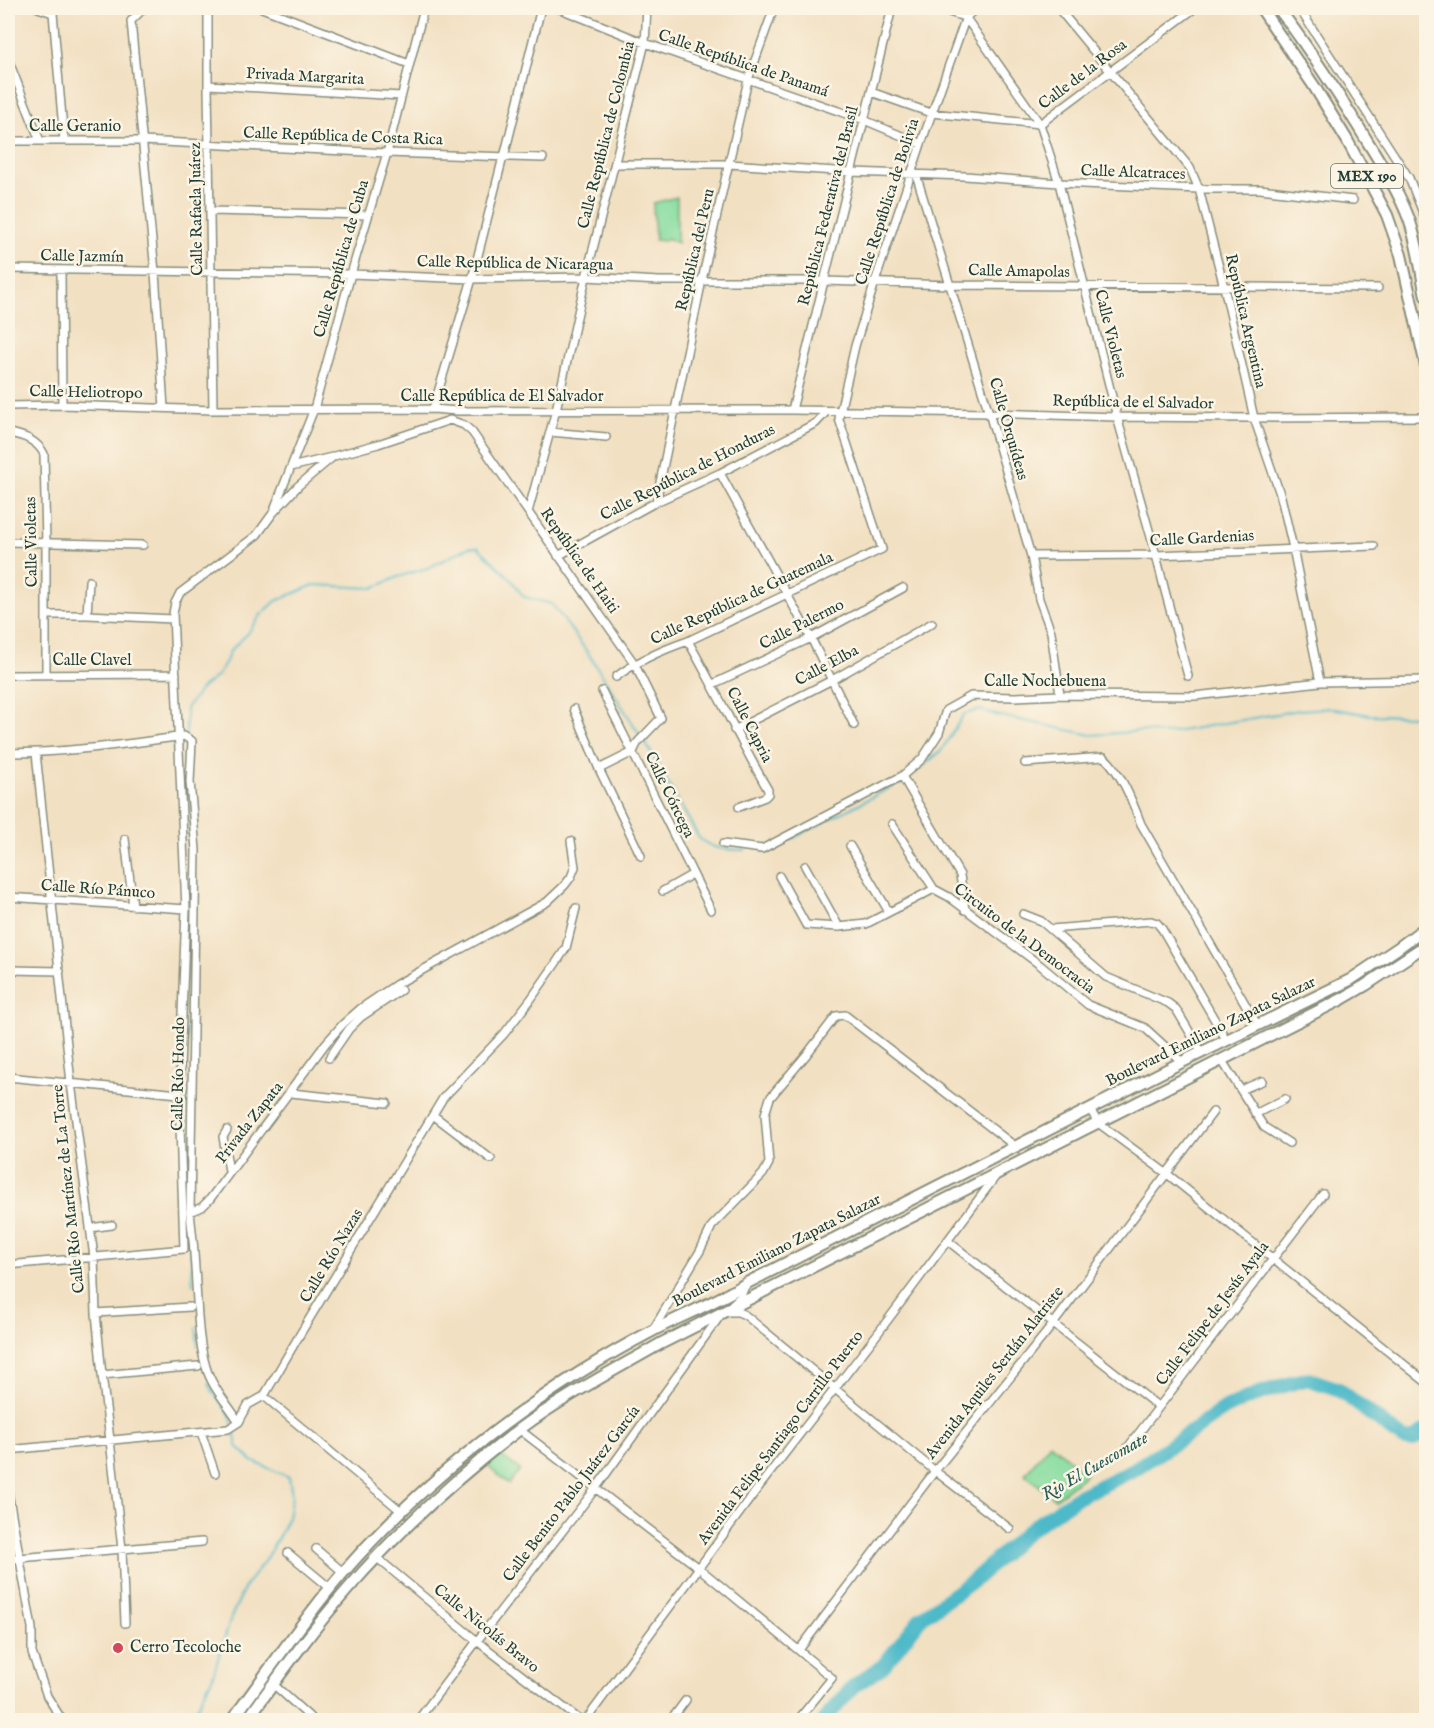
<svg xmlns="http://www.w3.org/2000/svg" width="1434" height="1728" viewBox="0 0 1434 1728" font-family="'IM FELL English',serif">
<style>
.green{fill:#88dda0;stroke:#548d6a;stroke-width:1.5}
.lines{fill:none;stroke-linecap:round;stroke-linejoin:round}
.stream{stroke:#4db9c9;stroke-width:2}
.river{stroke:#4db9c9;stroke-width:15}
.minor-casing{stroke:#888e7b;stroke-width:10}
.primary-casing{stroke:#888e7b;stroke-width:14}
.minor{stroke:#fff;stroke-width:7}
.primary{stroke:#fff;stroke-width:10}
.poi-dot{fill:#d1495b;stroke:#fcf5e5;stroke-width:2}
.labels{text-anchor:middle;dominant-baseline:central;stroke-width:5;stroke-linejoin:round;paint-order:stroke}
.shield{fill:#fcf5e5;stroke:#617469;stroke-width:1.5}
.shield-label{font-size:15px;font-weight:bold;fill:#1f3d34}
.street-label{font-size:16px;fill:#1f3d34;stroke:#fcf5e5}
.poi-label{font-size:16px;fill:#1f3d34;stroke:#fcf5e5;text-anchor:start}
.water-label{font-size:18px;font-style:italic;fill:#2a5c59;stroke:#fcf5e5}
</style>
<rect width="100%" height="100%" fill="#fcf5e5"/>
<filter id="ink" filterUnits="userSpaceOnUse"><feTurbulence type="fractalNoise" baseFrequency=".0167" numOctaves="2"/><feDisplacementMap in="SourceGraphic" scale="12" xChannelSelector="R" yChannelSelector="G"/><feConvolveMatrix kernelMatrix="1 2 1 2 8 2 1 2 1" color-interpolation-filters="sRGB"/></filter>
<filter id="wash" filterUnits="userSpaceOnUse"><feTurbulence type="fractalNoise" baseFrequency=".008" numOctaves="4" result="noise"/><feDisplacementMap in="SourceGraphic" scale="24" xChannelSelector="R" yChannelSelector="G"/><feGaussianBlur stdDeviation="1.35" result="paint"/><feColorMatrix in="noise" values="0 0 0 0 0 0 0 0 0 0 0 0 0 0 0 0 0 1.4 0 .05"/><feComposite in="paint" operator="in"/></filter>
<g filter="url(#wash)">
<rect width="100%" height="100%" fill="#f2e0c2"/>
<path class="green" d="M677 197V243L668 238 665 241 655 240 653 203Z
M1050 1443 1086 1474 1055 1499 1025 1474Z
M499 1454 520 1470 509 1484 486 1465Z"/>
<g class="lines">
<path class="stream" d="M186 735V708L202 688 217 676 225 664 230 651 247 634 261 615 276 601 314 585 373 588 398 577 430 567 469 547H478L510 578 524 597 552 604 588 653 649 749 699 838C714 851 726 849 745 850
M186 741 187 777
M911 776 941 751 964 714 980 710 996 715 1092 735 1142 731 1163 734 1299 710 1329 708 1370 715 1417 716 1426 712
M188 792 191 897 185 1087 188 1164
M762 851H768L899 783
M189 1232 193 1284
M196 1328 198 1346
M188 1720 195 1711 212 1678 232 1615 246 1585 263 1563 277 1540 288 1517 292 1496 289 1477 252 1461 237 1446 231 1417 213 1392 209 1383"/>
<path class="river" d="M824 1720 854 1686 883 1666 921 1618 974 1580 1030 1529 1076 1498 1133 1470 1194 1430 1225 1408 1258 1394 1295 1382 1308 1379 1338 1389 1403 1439 1412 1440 1426 1431"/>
</g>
</g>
<g filter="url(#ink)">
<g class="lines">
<g class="minor-casing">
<path id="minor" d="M38 8 53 13
M56 8 53 13 64 141
M144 8 131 21 155 272 164 408
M208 8V85L213 410
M262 8 409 64
M558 8 645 43 864 120 921 144
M938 8 964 17
M959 8 1040 124 1059 183 1117 417 1156 555 1165 591 1188 676
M1058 8 1190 168 1199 189 1224 287 1254 418 1281 497 1293 548 1320 682
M1299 8 1409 178 1424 215 1426 224
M8 59 40 141
M208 85 401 96
M871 92 931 113 1040 124 1195 8
M8 141H142L387 153 543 158
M615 164H729L851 172 965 176 1059 183 1199 189H1260L1353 200
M916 174 989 413 1031 556 1039 599 1051 632 1060 695
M210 211 368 215
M8 269 351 274 472 279 586 277 659 281H824L951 285 1378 288
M61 270 62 405
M8 406 62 405 213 410 433 409 457 411 792 410 989 413 1117 417 1254 418 1426 417
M433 409 472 279 503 157 505 153 541 8
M792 410 892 8
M550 432 606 437
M8 433C23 435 37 440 44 454L46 543V675
M291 467 332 457
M720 473 811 638 854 725
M656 502 702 280 748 80 774 8
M275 507 314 409 351 274 387 153 424 8
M528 512 556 410 586 277 645 43 647 8
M8 542 143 545
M558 556 656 502 720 473 816 423 827 411
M1031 556 1156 555 1374 546
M46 615H87L173 619
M87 615 89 581
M688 641C716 690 740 741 768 790V794L765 797 739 807
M8 675 176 674
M616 677C638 660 662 650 688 641L882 549 839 419 840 412 855 346 875 282 921 144 966 17 977 8
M713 684 811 638 903 588
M602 691 711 910
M574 709 599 769 641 856
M734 730 832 680 932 623
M8 753C67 753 126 744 184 736L192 741 190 782 196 850 190 1212C193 1236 195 1261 196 1285 198 1313 198 1340 206 1367 212 1388 228 1404 239 1422
M36 753 71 1083 94 1257 96 1313 102 1375 110 1440 122 1549 125 1623
M1025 763 1104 757C1121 772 1133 803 1141 824L1258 1026
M902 776 960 875 965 910
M892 824 934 889 949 897 1040 965 1088 1005 1145 1028 1182 1062
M125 839 133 906
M723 844 762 849 902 776 922 759 939 733 946 710 971 696 1015 697 1060 695 1195 696 1320 682 1426 680
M850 846 889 912
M805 866 839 927
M779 876 806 925 839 927 866 924 934 889
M663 891 693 874
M8 897 186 909
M1023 914 1041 921 1106 977 1168 1003 1176 1009 1202 1053
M1051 929 1151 921 1157 923 1162 929 1227 1041
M10 970 60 971
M329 1058 349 1029 361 1017 401 990
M1221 1059 1264 1127 1289 1143
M8 1077 179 1094
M1241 1090 1262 1081
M291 1093 387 1103
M1090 1109 1098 1123 1166 1173 1426 1382
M1255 1114 1285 1099
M433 1115 491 1159
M227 1130 223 1137 229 1171
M190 1212 202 1207 210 1199 326 1043 343 1024 360 1009 397 984 547 902 565 885 571 877 575 867 571 841
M90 1228 112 1225
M948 1241 1159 1407
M8 1265 184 1249 179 1094 186 909 173 614 175 603 180 593 257 535 273 513 298 486 334 456 378 444 450 420 464 425 472 432 634 663 661 718 638 742 633 752 599 769
M732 1304 741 1296 746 1284
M725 1312H738L745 1315 935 1471 1010 1529
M96 1313 190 1307
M654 1328 700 1251 712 1226 763 1174 769 1163 765 1114 770 1098 807 1054 836 1016 845 1015 1016 1147
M102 1375 198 1366
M264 1396 401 1511
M520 1430 699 1568 832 1678 798 1720
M201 1432 215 1473
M8 1450 228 1429 239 1422 248 1405 264 1396 299 1336 443 1098 504 1034 531 999 556 963 566 948 576 908
M1125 1451 1323 1194
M8 1492 32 1628V1653L47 1696 62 1720
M316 1549 344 1573
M288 1553 330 1588
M376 1557 477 1641 580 1720
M8 1559 202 1542
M8 1627 9 1634
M799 1650 935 1471 1054 1323 1213 1112
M273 1684 313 1720
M674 1715 684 1720
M418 1720 477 1641 596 1488 720 1316
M586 1720 755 1492 878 1333 996 1176
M671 1720 686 1700"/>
</g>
<g class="primary-casing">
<path id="primary" d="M1261 8 1314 86 1347 140 1387 215 1401 255 1426 366
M1278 8C1307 45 1333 86 1358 126 1376 156 1397 187 1409 219 1418 244 1421 271 1426 296
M232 1720C268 1672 302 1621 341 1575 409 1496 491 1429 579 1373 603 1358 629 1343 654 1330 685 1314 717 1302 747 1283L1182 1062 1350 980 1398 948 1426 927
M247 1720C279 1676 311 1631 347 1590 398 1531 457 1477 520 1429 563 1397 613 1371 660 1344L1342 999 1366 985 1426 945"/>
</g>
<use href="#minor" class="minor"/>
<use href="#primary" class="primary"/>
</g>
</g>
<circle class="poi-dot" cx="118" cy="1648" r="6"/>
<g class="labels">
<rect class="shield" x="1331" y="164" width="72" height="24" rx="4.5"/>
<g class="shield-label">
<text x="1367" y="176">MEX 190</text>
</g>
<g class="street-label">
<text transform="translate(743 64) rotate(19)">Calle República de Panamá</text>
<text transform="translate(1083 75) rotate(-37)">Calle de la Rosa</text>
<text transform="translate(305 77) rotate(3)">Privada Margarita</text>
<text x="75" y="127">Calle Geranio</text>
<text transform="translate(607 135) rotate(-76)">Calle República de Colombia</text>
<text transform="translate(343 137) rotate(2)">Calle República de Costa Rica</text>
<text transform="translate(1133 173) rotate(2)">Calle Alcatraces</text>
<text transform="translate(888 202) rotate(-72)">Calle República de Bolivia</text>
<text transform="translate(829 206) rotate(-76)">República Federativa del Brasil</text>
<text transform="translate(197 209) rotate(-91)">Calle Rafaela Juárez</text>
<text transform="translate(696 250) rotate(-77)">República del Peru</text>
<text transform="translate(82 257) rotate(1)">Calle Jazmín</text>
<text transform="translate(342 259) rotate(-74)">Calle República de Cuba</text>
<text transform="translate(515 264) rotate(1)">Calle República de Nicaragua</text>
<text transform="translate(1019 272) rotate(1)">Calle Amapolas</text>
<text transform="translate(1245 321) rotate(77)">República Argentina</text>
<text transform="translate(1110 334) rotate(76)">Calle Violetas</text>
<text transform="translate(86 393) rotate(1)">Calle Heliotropo</text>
<text x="502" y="397">Calle República de El Salvador</text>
<text transform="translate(1133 403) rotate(1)">República de el Salvador</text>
<text transform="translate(1008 429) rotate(74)">Calle Orquídeas</text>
<text transform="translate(688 473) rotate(-27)">Calle República de Honduras</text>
<text transform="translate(1202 539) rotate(-3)">Calle Gardenias</text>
<text transform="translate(32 542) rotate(-91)">Calle Violetas</text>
<text transform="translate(579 561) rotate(55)">República de Haiti</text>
<text transform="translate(742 599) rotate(-25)">Calle República de Guatemala</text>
<text transform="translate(802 625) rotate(-27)">Calle Palermo</text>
<text x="92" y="661">Calle Clavel</text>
<text transform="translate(827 666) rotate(-28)">Calle Elba</text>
<text x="1045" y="682">Calle Nochebuena</text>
<text transform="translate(749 725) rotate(63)">Calle Capria</text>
<text transform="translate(669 795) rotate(64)">Calle Córcega</text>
<text transform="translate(98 890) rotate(4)">Calle Río Pánuco</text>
<text transform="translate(1024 939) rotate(37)">Circuito de la Democracia</text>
<text transform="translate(1211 1032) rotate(-26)">Boulevard Emiliano Zapata Salazar</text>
<text transform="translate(179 1074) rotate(-89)">Calle Río Hondo</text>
<text transform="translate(250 1123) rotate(-52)">Privada Zapata</text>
<text transform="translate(69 1189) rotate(-96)">Calle Río Martínez de La Torre</text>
<text transform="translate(777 1251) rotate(-27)">Boulevard Emiliano Zapata Salazar</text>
<text transform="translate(332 1256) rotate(-59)">Calle Río Nazas</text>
<text transform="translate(1213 1314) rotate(-53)">Calle Felipe de Jesús Ayala</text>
<text transform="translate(995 1373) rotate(-52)">Avenida Aquiles Serdán Alatriste</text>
<text transform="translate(781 1438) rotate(-53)">Avenida Felipe Santiago Carrillo Puerto</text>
<text transform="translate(572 1494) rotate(-53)">Calle Benito Pablo Juárez García</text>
<text transform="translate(486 1629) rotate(39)">Calle Nicolás Bravo</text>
</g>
<g class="poi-label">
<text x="130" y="1648">Cerro Tecoloche</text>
</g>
<g class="water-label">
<text transform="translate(1095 1467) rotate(-30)">Rio El Cuescomate</text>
</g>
</g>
<rect width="1434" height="1728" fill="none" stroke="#fcf5e5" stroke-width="30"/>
</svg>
